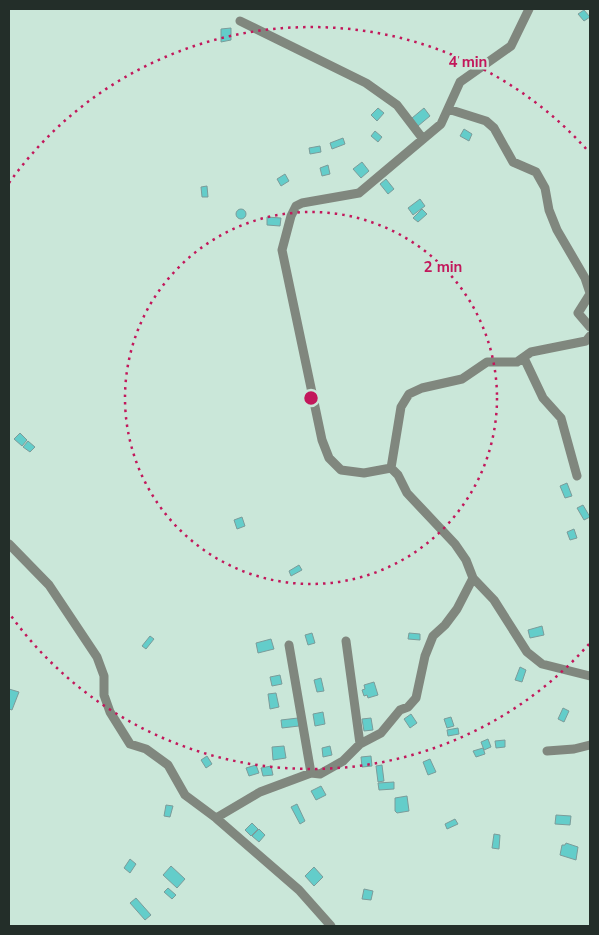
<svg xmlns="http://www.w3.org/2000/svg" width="599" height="935" viewBox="0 0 599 935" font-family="'Nunito Sans',sans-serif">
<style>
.building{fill:#63cdca;stroke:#7b9c9a}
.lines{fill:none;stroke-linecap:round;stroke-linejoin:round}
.street{stroke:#80877e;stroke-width:9}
.ring{fill:none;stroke:#c2185b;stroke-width:2.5;stroke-dasharray:2.5 5}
.centre{fill:#c2185b;stroke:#cae7d9;stroke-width:2.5}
.ring-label{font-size:15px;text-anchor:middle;font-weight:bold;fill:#c2185b;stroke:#cae7d9;stroke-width:5;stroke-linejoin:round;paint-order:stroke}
</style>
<rect width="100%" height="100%" fill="#cae7d9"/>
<path class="building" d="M584 10 590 17 584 21 578 14Z
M231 28V40L221 42V29Z
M378 108 384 113 377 121 371 115Z
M424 108 430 116 418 126 412 118Z
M464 129 472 134 469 141 460 136Z
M375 131 382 137 378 142 371 136Z
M343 138 345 144 332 149 330 143Z
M320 146 321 152 310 154 309 148Z
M362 162 369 171 361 178 353 169Z
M328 165 330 174 322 176 320 168Z
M285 174 289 181 281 186 277 179Z
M386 179 394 189 388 194 380 184Z
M207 186 208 197H202L201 187Z
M420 199 425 206 413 215 408 208Z
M236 214a5 5 0 1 1 10 0a5 5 0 1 1-10 0Z
M422 209 427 214 418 222 413 218Z
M267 217 281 218 280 226 267 225Z
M20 433 27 440 22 446 14 439Z
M28 441 35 447 30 452 23 447Z
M567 483 572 496 565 498 560 486Z
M583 505 590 517 584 520 577 508Z
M242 517 245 526 237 529 234 520Z
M574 529 577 538 570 540 567 532Z
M299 565 302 570 291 576 289 571Z
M542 626 544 635 530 638 528 630Z
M312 633 315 643 308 645 305 635Z
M409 633 420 634V640L408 639Z
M150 636 154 639 146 649 142 646Z
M271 639 274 649 258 653 256 643Z
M520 667 526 670 522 682 515 680Z
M280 675 282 684 272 686 270 677Z
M321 678 324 691 317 692 314 680Z
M374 682 378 695 368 698 367 695 364 696 362 690 365 689 364 685Z
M9 689 19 692 12 710 9 709Z
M276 693 279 707 270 709 268 694Z
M563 708 569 711 564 722 558 719Z
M323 712 325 724 315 726 313 714Z
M411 714 417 723 410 728 404 719Z
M451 717 454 726 447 728 444 719Z
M298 718 299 726 282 728 281 720Z
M371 718 373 730 364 731 362 719Z
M458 728 459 734 448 736 447 730Z
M488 739 491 747 484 750 481 742Z
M505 740V747L496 748 495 741Z
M284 746 286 758 273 760 272 747Z
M330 746 332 755 323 757 322 748Z
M483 748 485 754 476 757 473 751Z
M207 756 212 764 206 768 201 760Z
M371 756 372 766 362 767 361 757Z
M430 759 436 772 428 775 423 762Z
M256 765 259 773 249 776 246 768Z
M382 765 384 781 378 782 376 766Z
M271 766 273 775 263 776 261 768Z
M394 782V789L379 790 378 783Z
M321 786 326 795 316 800 311 791Z
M407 796 409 811 397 813 395 811V798Z
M297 804 305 821 300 824 291 807Z
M166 805 173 806 170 817 164 816Z
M556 815 571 816 570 825 555 824Z
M455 819 458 824 447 829 445 824Z
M252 823 258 829 251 836 245 830Z
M259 829 265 835 259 842 252 836Z
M494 834 500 835 499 849 492 848Z
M566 843 578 847 576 860 560 855 562 845H565Z
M130 859 136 864 130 873 124 868Z
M171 866 185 879 177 888 163 875Z
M314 867 323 877 314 886 305 876Z
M168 888 176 895 172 899 164 892Z
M364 889 373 891 371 900 362 899Z
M136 898 151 915 145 920 130 903Z"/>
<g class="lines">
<path class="street" d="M529 9 511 46 460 82 441 124 359 193 302 203 296 206 291 216 282 250 322 440 329 458 341 470 364 473 391 468 398 475 407 493 455 544 466 560 473 578 494 600 527 652 542 664 590 676
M240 21 366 83 397 105 423 139
M448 109 486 121 494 128 513 162 536 172 545 188 549 210 557 230 585 278 590 293
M590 294 578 313 590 327
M524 358 543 398 561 418 577 476
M391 468 401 407 409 394 422 388 462 379 487 362H517L531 352 586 341 590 336
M9 544 49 585 97 657 104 676V695L110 712 130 744 146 749 168 765 185 795 216 818 299 890 331 926
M346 641 360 744
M289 645 311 773
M547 751 574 749 590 745
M216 818 260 792 311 773 320 774 343 761 360 744 381 733 400 710 408 707 416 698 425 656 433 636 445 625 457 609 473 578"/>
</g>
<g class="ring">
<circle cx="311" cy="398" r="186"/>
<path d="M589 644A371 371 0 0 1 9 613M9 183A371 371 0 0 1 589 152"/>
</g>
<circle cx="311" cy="398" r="8" class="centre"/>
<g class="ring-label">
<text x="468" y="67">4 min</text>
<text x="443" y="272">2 min</text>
</g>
<rect width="599" height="935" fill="none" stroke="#232e29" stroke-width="20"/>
</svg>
